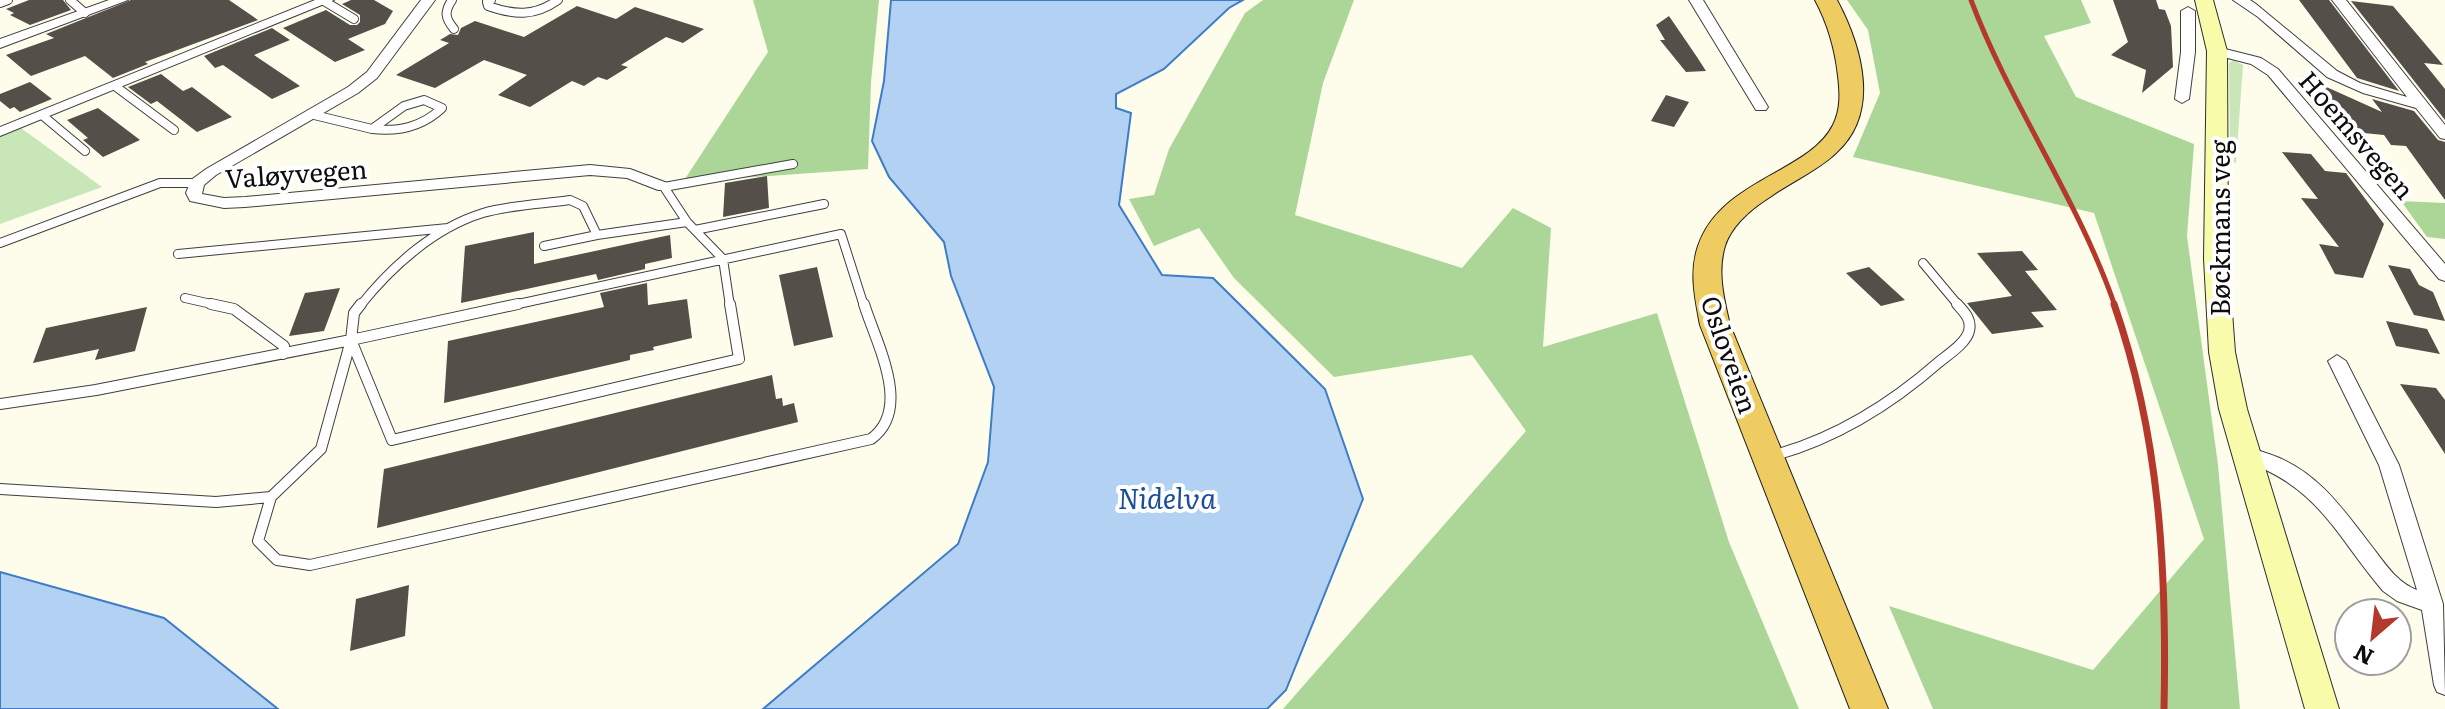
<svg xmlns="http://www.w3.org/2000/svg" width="2445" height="709" viewBox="0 0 2445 709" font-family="Literata,serif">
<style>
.green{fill:#c9e6b8}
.forest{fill:#abd698}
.water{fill:#b3d2f3;stroke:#3e7cc6;stroke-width:2}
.building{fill:#544f49}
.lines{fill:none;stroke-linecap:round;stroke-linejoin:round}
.service-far1-casing{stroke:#3f3f3f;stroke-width:10}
.service-casing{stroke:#3f3f3f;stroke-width:12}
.minor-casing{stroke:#3f3f3f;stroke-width:2}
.secondary-casing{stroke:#2e2e2e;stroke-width:2}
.trunk-casing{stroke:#1d1d1d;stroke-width:2}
.service-far1{stroke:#fff;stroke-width:8}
.service{stroke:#fff;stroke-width:10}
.minor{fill:#fff;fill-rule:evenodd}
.secondary{fill:#f8fbaa;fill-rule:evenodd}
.trunk{fill:#efcc62;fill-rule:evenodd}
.rail-far1{stroke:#b4392c;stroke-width:5}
.rail{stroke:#b4392c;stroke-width:7}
.labels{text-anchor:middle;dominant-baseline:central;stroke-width:8;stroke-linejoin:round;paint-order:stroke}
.street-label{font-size:26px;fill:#0c0c0c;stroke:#fff}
.water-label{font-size:28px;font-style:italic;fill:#1c4f97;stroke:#fff}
</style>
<rect width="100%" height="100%" fill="#fefdec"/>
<path class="green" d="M2233 60 2243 65 2236 163 2230 161 2229 63Z
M21 128 102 187 0 224V136Z"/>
<path class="forest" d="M753 0H879L871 82 868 169 683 182 768 52Z
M1263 0H1354L1323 83 1295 215 1462 268 1513 208 1551 228 1543 347 1657 313 1729 542 1799 709H1283L1526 431 1472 355 1334 377 1234 278 1199 228 1154 246 1129 199 1154 195 1169 149 1245 13Z
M1847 0H2081L2091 23 2044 36 2076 97 2194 144 2187 236 2218 465 2240 709H1933L1889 606 2093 670 2204 539 2094 213 1853 157 1880 93 1868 30Z
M2401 201 2445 203V239L2427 237Z"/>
<path class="water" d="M891 0H1243L1229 8 1164 69 1116 94V108L1131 113 1119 205 1162 275 1213 278 1325 389 1363 499 1286 690 1267 709H763L958 544 988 462 994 387 951 276 944 242 889 177 872 141 884 81Z
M0 572 164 618 278 709H0Z"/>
<path class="building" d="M29 0H63L71 10 30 25 10 15 14 13 6 9Z
M131 0H229L258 20 145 62 148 64 113 78 85 56 31 76 6 55 54 38 46 34Z
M351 0H374L393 11 385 24 348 39 365 50 335 62 283 28 326 10 350 25H357L360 22V15L342 4Z
M2113 0H2156L2159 9 2165 10 2171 26 2173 67 2142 93 2146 70 2111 55 2128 42Z
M2299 0H2329L2399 91 2357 78Z
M2351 1 2393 6 2443 65 2424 63 2445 89V120Z
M577 6 616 19 635 7 704 29 683 43 666 37 621 65 628 67 607 80 598 77 584 86 572 81 530 107 498 95 527 75 484 60 435 88 396 75 449 43 440 40 450 34 458 35 461 28 475 21 524 37Z
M1669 16 1697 57 1706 71 1686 72 1660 40H1665L1656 25Z
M272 28 290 40 254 55 300 86 272 99 223 65 215 68 204 56Z
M161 74 183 91 192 87 232 117 197 132 157 101 151 104 128 87Z
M2302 76 2382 112 2372 99 2414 111 2438 140 2445 142V200L2406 146 2391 145 2384 135 2343 131 2335 119H2330Z
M30 82 52 99 20 112 14 107 10 109 0 101V94Z
M1666 95 1689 102 1674 127 1651 121Z
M98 108 140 140 103 157 83 140 88 138 67 120Z
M2282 152 2311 154 2325 171 2346 173 2384 224 2363 278 2335 274 2319 244 2339 247 2301 198 2318 199Z
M767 176 769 208 723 217 725 183Z
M534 232V264L670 235 672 258 645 264V269L598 280 596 274 461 303 465 246Z
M2022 251 2038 270 2025 271 2057 310 2031 312 2044 327 1992 334 1967 303 2012 296 1977 253Z
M2388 265 2410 269 2419 285 2433 292 2445 321 2414 315Z
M817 267 833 337 794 346 779 275Z
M1869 267 1905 300 1881 306 1846 273Z
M647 283 648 305 687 299 692 338 653 347 654 350 630 355V360L444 403 448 341 604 307 600 293Z
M340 288 324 331 289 336 305 293Z
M147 307 135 351 95 360 99 349 33 363 46 328Z
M2386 321 2427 329 2440 354 2396 346Z
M772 375 776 399 782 398 783 406 794 403 798 422 377 528 384 469Z
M2400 384 2436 388 2445 400V454Z
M409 585 405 636 350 651 356 599Z"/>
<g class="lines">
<g class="service-far1-casing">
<path id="service-far1" d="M70 0 85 13
M452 0C444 12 445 18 454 29
M491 0 487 2 488 6C514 15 534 17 558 0
M324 1 354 19
M0 3 8 0
M115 86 174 130
M424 100 442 108C422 127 399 132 372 129L404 106Z
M310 114 372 129
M42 115 85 151
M687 222 723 259 730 306
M687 222 664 187 793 164
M695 230 824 204
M0 243 160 183H197
M544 246 597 235
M178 254 448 228
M1923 263 1959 306
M185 298 220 306
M360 306C391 267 434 228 483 213 510 205 542 204 570 200L583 206 597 235 687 222
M509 306 841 234 864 306"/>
</g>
<g class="service-casing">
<path id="service" d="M211 304 234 309 284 346 283 354
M361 304 354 313 351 340 392 440 739 359 730 304
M351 340 321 449 271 497 258 541 277 560 310 565 871 439C913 409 876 343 864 304
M351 340 518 304
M0 404 96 390 351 340
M1772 456C1835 439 1890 405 1939 362 1949 354 1966 343 1969 331 1972 319 1964 312 1957 304
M0 489 216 502 271 497"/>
</g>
<g class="minor-casing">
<path id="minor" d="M109 0H128L0 48V39Z
M315 0H334L0 136V127Z
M421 0H435L377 78 358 93 216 175 204 185 202 194 224 198 245 197 590 165 630 169 670 184 672 187 670 190H658L627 178 590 175 245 207 224 208 190 201 186 193 191 180 206 169 348 87 367 72Z
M1689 0H1703L1768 107 1766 110H1756Z
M2233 0H2250L2256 4 2337 71 2360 83 2407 97 2332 0H2346L2445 125V139L2440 138 2416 108 2363 93 2327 77 2258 17Z
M2188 7 2195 11V52L2189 99 2182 103 2175 99 2181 52V11Z
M2217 47 2261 58 2278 69 2445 264V281L2439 279 2268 75 2251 64 2212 54 2210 51Z
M2337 355 2346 361 2399 465 2443 604 2445 695 2437 692 2434 685 2422 610 2397 601 2383 591C2333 532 2319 486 2239 459L2236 454 2239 449C2249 446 2259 451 2269 454 2317 470 2343 509 2373 548 2385 564 2398 583 2417 590L2379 465 2328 361Z"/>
</g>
<g class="secondary-casing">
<path id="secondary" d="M2195 0H2213L2227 51 2228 259 2235 352 2247 409 2339 709H2305L2219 409 2209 352 2204 259 2207 51Z"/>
</g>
<g class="trunk-casing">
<path id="trunk" d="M1815 0H1837C1862 47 1881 113 1836 153 1817 171 1791 182 1770 197 1751 209 1732 225 1725 246 1717 272 1724 299 1730 325L1888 709H1850L1700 325C1695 299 1689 272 1698 246 1721 179 1809 173 1833 125 1841 109 1840 93 1838 76 1835 49 1828 24 1815 0Z"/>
</g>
<use href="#service-far1" class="service-far1"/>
<use href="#service" class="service"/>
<use href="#minor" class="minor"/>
<use href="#secondary" class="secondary"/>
<use href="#trunk" class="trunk"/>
<path class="rail-far1" d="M1971 0C2011 106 2078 199 2115 306"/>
<path class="rail" d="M2114 304C2160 436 2167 570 2164 709"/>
</g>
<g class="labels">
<g class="street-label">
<text transform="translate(2358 134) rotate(49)">Hoemsvegen</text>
<text transform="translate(296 172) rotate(-4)">Valøyvegen</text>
<text transform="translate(2218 228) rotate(-90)">Bøckmans veg</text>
<text transform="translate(1731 354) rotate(71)">Osloveien</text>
</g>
<g class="water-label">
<text x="1167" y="497">Nidelva</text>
</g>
</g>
<g transform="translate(2373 637) rotate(208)"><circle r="38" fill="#ffffff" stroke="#9e9e9e" stroke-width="2"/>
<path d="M0-6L14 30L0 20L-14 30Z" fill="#b4392c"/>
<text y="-12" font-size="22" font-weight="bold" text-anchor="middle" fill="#0c0c0c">N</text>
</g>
</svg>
